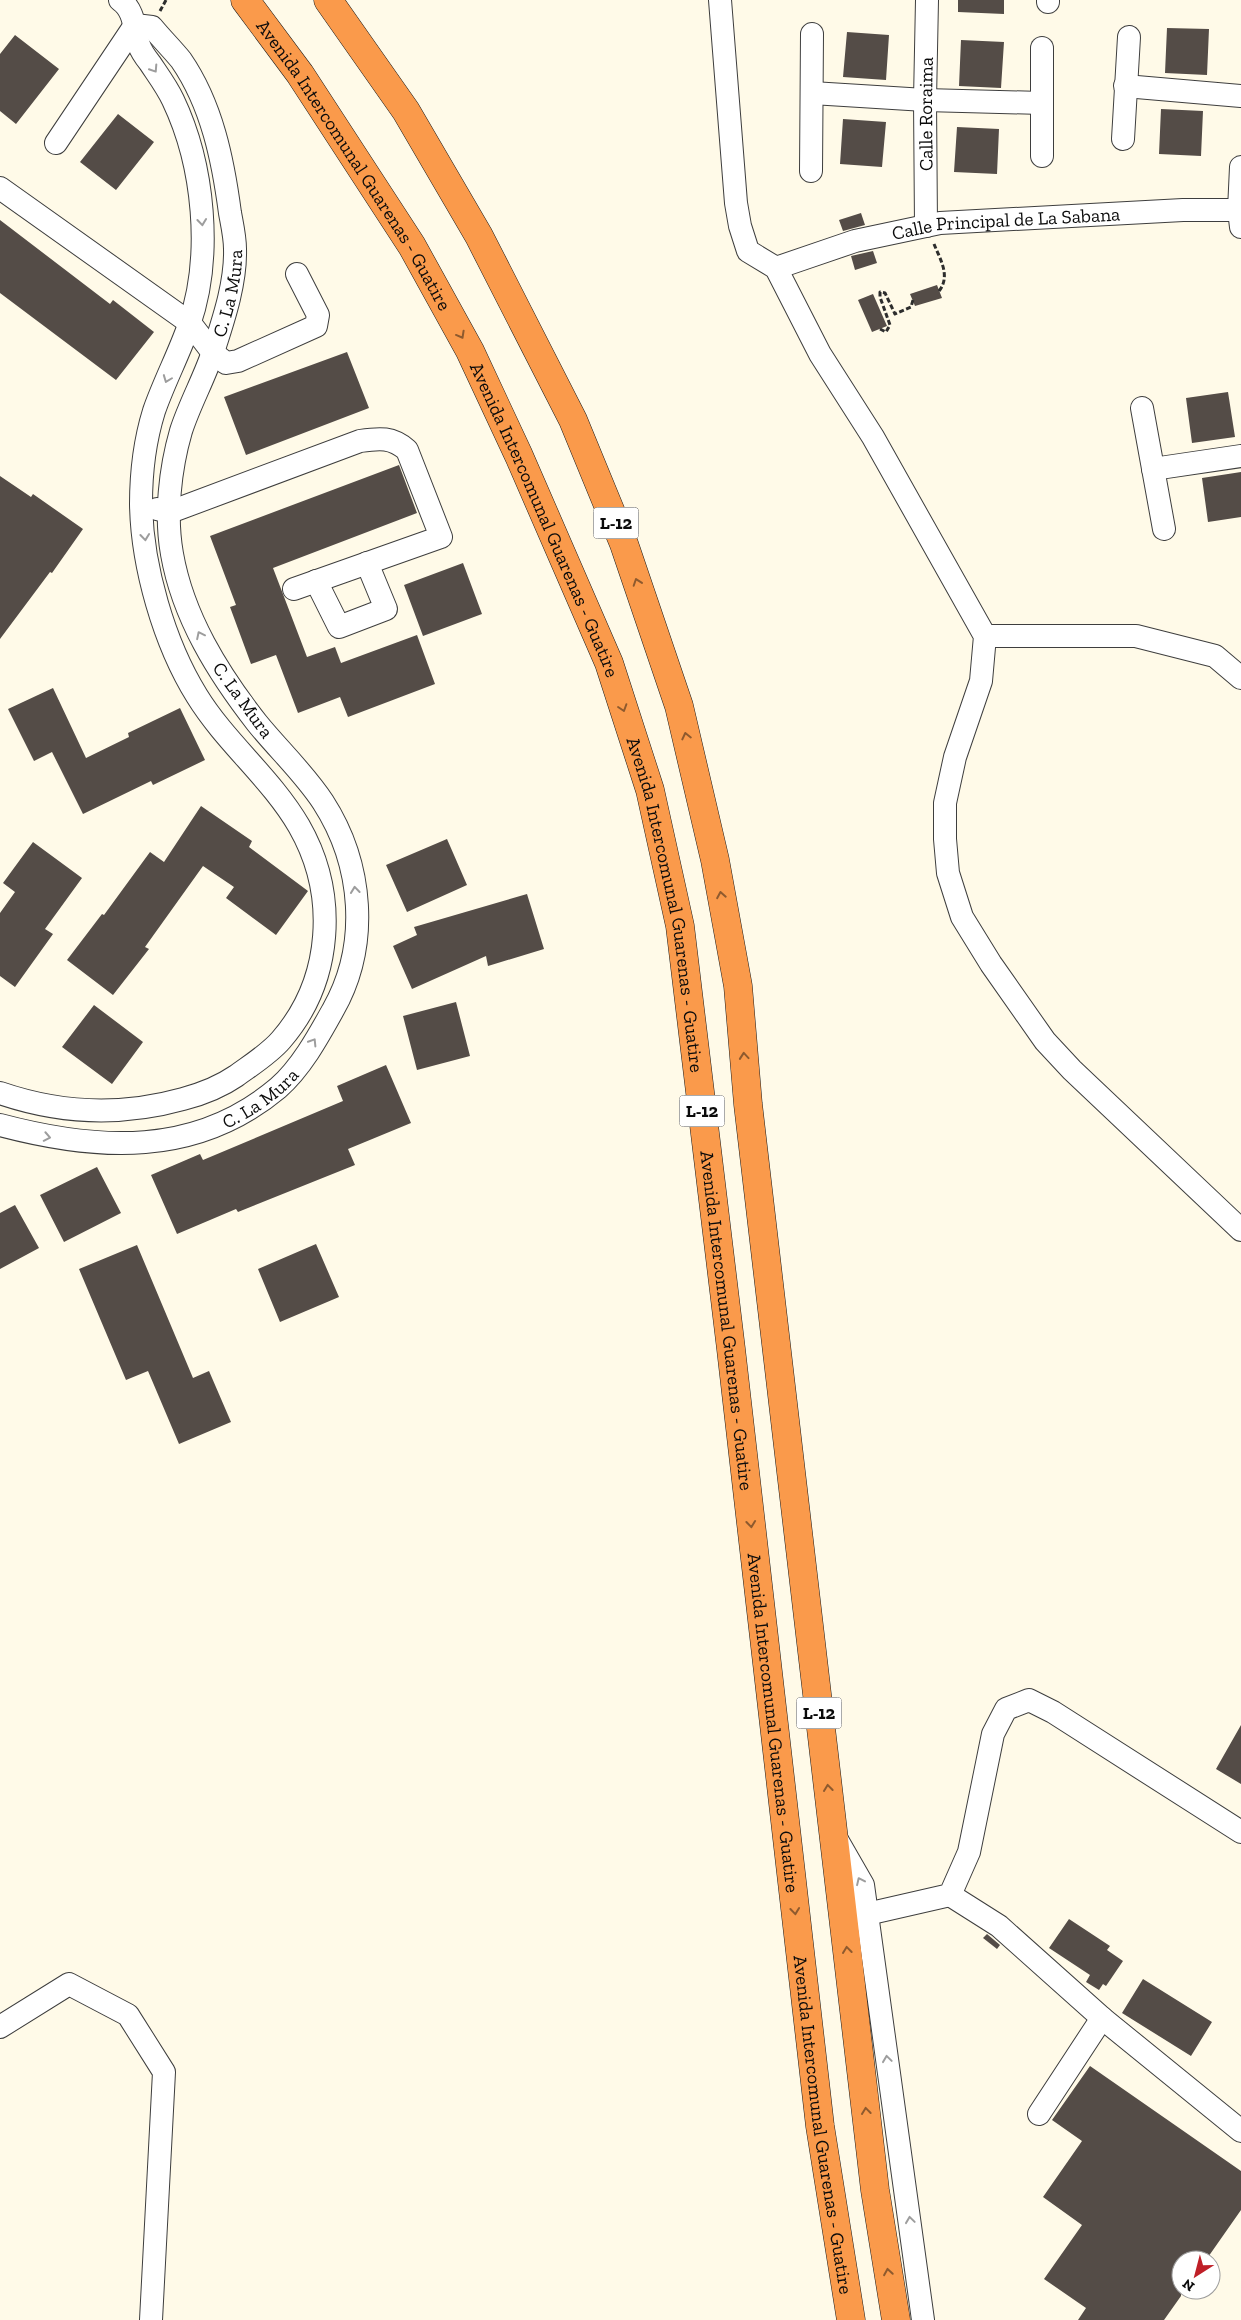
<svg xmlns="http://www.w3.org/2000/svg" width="1241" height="2320" viewBox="0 0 1241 2320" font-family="'Zilla Slab',serif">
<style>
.building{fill:#544c47}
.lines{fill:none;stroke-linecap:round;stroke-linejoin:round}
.minor-casing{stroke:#3e3e3e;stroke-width:24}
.highway-casing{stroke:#1c1c1c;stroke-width:29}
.path{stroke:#2d2d2d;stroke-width:3;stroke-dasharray:5 2.5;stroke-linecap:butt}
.minor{stroke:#fff;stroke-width:22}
.highway{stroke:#fa9a4b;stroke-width:28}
.oneway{stroke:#9d9d9d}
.oneway2{stroke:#8e5a2e}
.labels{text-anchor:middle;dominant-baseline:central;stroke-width:5;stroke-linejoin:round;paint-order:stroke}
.shield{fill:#fff;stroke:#545454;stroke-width:1}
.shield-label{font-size:18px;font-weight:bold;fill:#0b0b0b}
.street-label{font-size:19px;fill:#0b0b0b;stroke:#fff}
</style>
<rect width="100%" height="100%" fill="#fffae8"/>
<path class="building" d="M958 0H1004V14L958 12Z
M1167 28 1209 29 1207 75 1165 73Z
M847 32 889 35 886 80 843 77Z
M15 35 59 69 16 124 0 111V54Z
M961 40 1004 42 1001 88 959 86Z
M1161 109 1203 111 1201 156 1159 154Z
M118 114 154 142 116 190 80 162Z
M843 119 886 122 882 167 840 164Z
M957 127 999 129 997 174 954 172Z
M861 213 865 225 843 231 839 220Z
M0 220 110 304 113 300 154 332 116 380 0 293Z
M873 251 877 263 855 270 851 256Z
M937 285 942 298 915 306 910 294Z
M873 294 887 326 872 332 858 300Z
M347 352 369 408 246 455 224 397Z
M1228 392 1235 437 1192 443 1186 398Z
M399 465 417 513 273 568 307 657 335 647 341 663 417 635 435 684 348 717 340 697 298 713 276 655 251 664 230 607 236 605 210 536Z
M1241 472V517L1208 522 1202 478Z
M0 476 31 497 33 494 83 529 52 573 50 572 0 639Z
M463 563 482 614 423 636 404 585Z
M53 688 86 758 129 737 128 733 180 708 205 760 153 785 151 781 83 814 52 752 34 761 8 709Z
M201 806 252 841 249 847 308 891 276 935 226 898 234 887 203 866 145 947 149 949 113 995 67 960 102 914 104 915 150 852 164 862Z
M447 839 467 885 407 912 386 865Z
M33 842 82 878 45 929 53 934 15 987 0 976V913L15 892 3 883Z
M527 894 544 949 488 966 486 956 412 989 393 946 417 935 414 927Z
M456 1002 470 1056 417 1070 403 1016Z
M94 1005 143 1042 112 1084 62 1047Z
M386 1065 411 1123 348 1149 355 1165 238 1212 236 1209 177 1234 151 1175 200 1154 203 1160 343 1101 337 1086Z
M97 1167 121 1213 64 1242 40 1195Z
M15 1205 39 1248 0 1269V1213Z
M316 1244 339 1297 280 1322 258 1269Z
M137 1245 193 1378 209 1371 231 1422 179 1444 148 1371 126 1380 79 1269Z
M1241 1725V1784L1216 1769Z
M1069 1919 1110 1946 1107 1950 1123 1961 1106 1986 1103 1984 1099 1990 1086 1982 1090 1975 1049 1948Z
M987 1934 1000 1945 997 1949 983 1938Z
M1143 1979 1212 2022 1191 2056 1122 2013Z
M1090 2066 1241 2171V2210L1206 2260H1181V2296L1164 2320H1078L1086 2308 1044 2279 1082 2225 1043 2197 1082 2141 1052 2120Z"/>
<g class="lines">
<g class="minor-casing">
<g id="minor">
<path d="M720 0 736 203 740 226 748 251 776 268 820 354 873 437 985 636 981 681 955 757 945 803V839L948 873 962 917 991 964 1045 1041 1072 1070 1241 1230"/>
<path d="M1048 0V2"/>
<path d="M1125 86 1241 96"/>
<path d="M812 93 925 100 1042 103"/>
<path d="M1123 139 1129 37"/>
<path d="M56 143 135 25"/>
<path d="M1042 156V48"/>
<path d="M1241 167 1239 210 1241 227"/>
<path d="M811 171 812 34"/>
<path d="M0 188 190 323 213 353 226 363 238 361 316 326 318 315 297 274"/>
<path id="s1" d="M926 226 925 100 927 0"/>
<path id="s2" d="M776 268 855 241 940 223 1183 210H1241"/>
<path d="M1142 408 1164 529"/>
<path d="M1153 469 1241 456"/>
<path d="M157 509 170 512 360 441C380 438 392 437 407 450L441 537 294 589"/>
<path d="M316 581 339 627 386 609 367 563"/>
<path d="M985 636H1136L1215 656 1241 678"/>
<path d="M0 1093C61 1114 122 1116 183 1099 202 1094 220 1087 236 1076 251 1065 269 1054 281 1040 333 980 338 894 299 826 271 778 226 743 197 696 164 643 142 566 141 504 141 474 145 440 154 411 164 382 179 354 189 325 213 256 204 165 173 100 167 87 158 75 150 63 146 58 141 51 139 45 134 30 135 10 120 0"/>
<path id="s3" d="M0 1125C98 1151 196 1157 278 1088 301 1068 318 1037 333 1010 370 945 363 864 323 802 304 773 278 749 257 723 218 673 183 617 172 554 165 515 170 469 181 431 190 403 205 377 214 349 224 318 236 282 235 249 235 237 232 224 230 213 223 160 212 105 181 60 172 49 161 38 152 27L135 25"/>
<path d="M836 1838 863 1885 923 2320"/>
<path d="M950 1895 999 1926 1102 2018 1241 2131"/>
<path d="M867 1914 950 1895 969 1852 993 1734 1006 1709 1029 1700 1053 1712 1241 1832"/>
<path d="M0 2027 69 1984 128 2015 164 2072 151 2320"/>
<path d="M1039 2114 1102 2018"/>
</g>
</g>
<g class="highway-casing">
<g id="highway">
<path id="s4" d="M245 0 300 74 412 246 470 351 519 456 609 663 650 790 680 926 731 1349 820 2126 851 2320"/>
<path d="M328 0 406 111 479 236 573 420 624 544 679 706 715 860 738 986 748 1104 875 2190 896 2320"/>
</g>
</g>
<path class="path" d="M160 11 166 0
M934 244C940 259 951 276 939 291
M880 329 886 332 890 325 880 297V292L885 293 895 314 911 307 913 300"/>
<use href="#minor" class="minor"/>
<use href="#highway" class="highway"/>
</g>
<defs><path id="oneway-chevron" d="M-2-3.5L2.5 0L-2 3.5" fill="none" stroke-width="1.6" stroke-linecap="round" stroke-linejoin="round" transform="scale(1.25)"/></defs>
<g class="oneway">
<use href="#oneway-chevron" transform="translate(154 69) rotate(57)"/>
<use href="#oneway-chevron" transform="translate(202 222) rotate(84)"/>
<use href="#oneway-chevron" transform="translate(167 379) rotate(111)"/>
<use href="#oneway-chevron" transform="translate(145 537) rotate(84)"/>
<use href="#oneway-chevron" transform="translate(200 635) rotate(-116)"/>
<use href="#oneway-chevron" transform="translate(355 890) rotate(-96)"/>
<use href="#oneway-chevron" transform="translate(313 1042) rotate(-58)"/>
<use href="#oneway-chevron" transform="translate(47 1137) rotate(11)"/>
<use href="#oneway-chevron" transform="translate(860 1881) rotate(-115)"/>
<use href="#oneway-chevron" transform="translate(887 2059) rotate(-98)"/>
<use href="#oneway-chevron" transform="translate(910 2220) rotate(-98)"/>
</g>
<g class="oneway2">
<use href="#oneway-chevron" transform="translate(461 335) rotate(61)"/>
<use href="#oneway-chevron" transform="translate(637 582) rotate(-109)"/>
<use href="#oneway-chevron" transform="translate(623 708) rotate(72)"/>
<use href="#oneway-chevron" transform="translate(686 736) rotate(-103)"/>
<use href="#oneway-chevron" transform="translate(721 895) rotate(-100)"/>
<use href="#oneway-chevron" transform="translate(744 1056) rotate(-95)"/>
<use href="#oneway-chevron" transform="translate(751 1524) rotate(84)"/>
<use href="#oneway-chevron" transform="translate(828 1788) rotate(-97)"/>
<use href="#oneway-chevron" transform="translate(795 1911) rotate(84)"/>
<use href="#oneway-chevron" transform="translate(847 1950) rotate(-97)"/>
<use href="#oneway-chevron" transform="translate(866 2111) rotate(-97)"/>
<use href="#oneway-chevron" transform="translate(888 2272) rotate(-99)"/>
</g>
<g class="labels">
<g class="shield">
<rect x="593.5" y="507.5" width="45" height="31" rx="4"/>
<rect x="679.5" y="1095.5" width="45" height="31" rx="4"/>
<rect x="796.5" y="1697.5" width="45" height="31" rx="4"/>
</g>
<g class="shield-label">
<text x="616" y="523">L-12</text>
<text x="702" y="1111">L-12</text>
<text x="819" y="1713">L-12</text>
</g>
<g class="street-label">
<text stroke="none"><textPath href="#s1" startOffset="112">Calle Roraima</textPath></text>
<text stroke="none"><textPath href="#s4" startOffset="198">Avenida Intercomunal Guarenas - Guatire</textPath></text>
<text stroke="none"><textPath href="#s2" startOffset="236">Calle Principal de La Sabana</textPath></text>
<text stroke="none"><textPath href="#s3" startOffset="1172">C. La Mura</textPath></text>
<text stroke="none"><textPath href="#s4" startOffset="602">Avenida Intercomunal Guarenas - Guatire</textPath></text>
<text transform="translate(243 700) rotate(54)">C. La Mura</text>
<text stroke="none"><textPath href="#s4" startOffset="1008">Avenida Intercomunal Guarenas - Guatire</textPath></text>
<text stroke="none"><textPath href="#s3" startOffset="272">C. La Mura</textPath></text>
<text stroke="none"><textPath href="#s4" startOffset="1429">Avenida Intercomunal Guarenas - Guatire</textPath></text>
<text stroke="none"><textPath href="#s4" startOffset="1834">Avenida Intercomunal Guarenas - Guatire</textPath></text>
<text stroke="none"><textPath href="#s4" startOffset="2239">Avenida Intercomunal Guarenas - Guatire</textPath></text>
</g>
</g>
<g transform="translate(1196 2275) rotate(216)"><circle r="24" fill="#ffffff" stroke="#9d9d9d"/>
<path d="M0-4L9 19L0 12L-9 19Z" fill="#bf1f27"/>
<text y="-8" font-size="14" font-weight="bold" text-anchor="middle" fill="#0b0b0b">N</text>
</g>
</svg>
